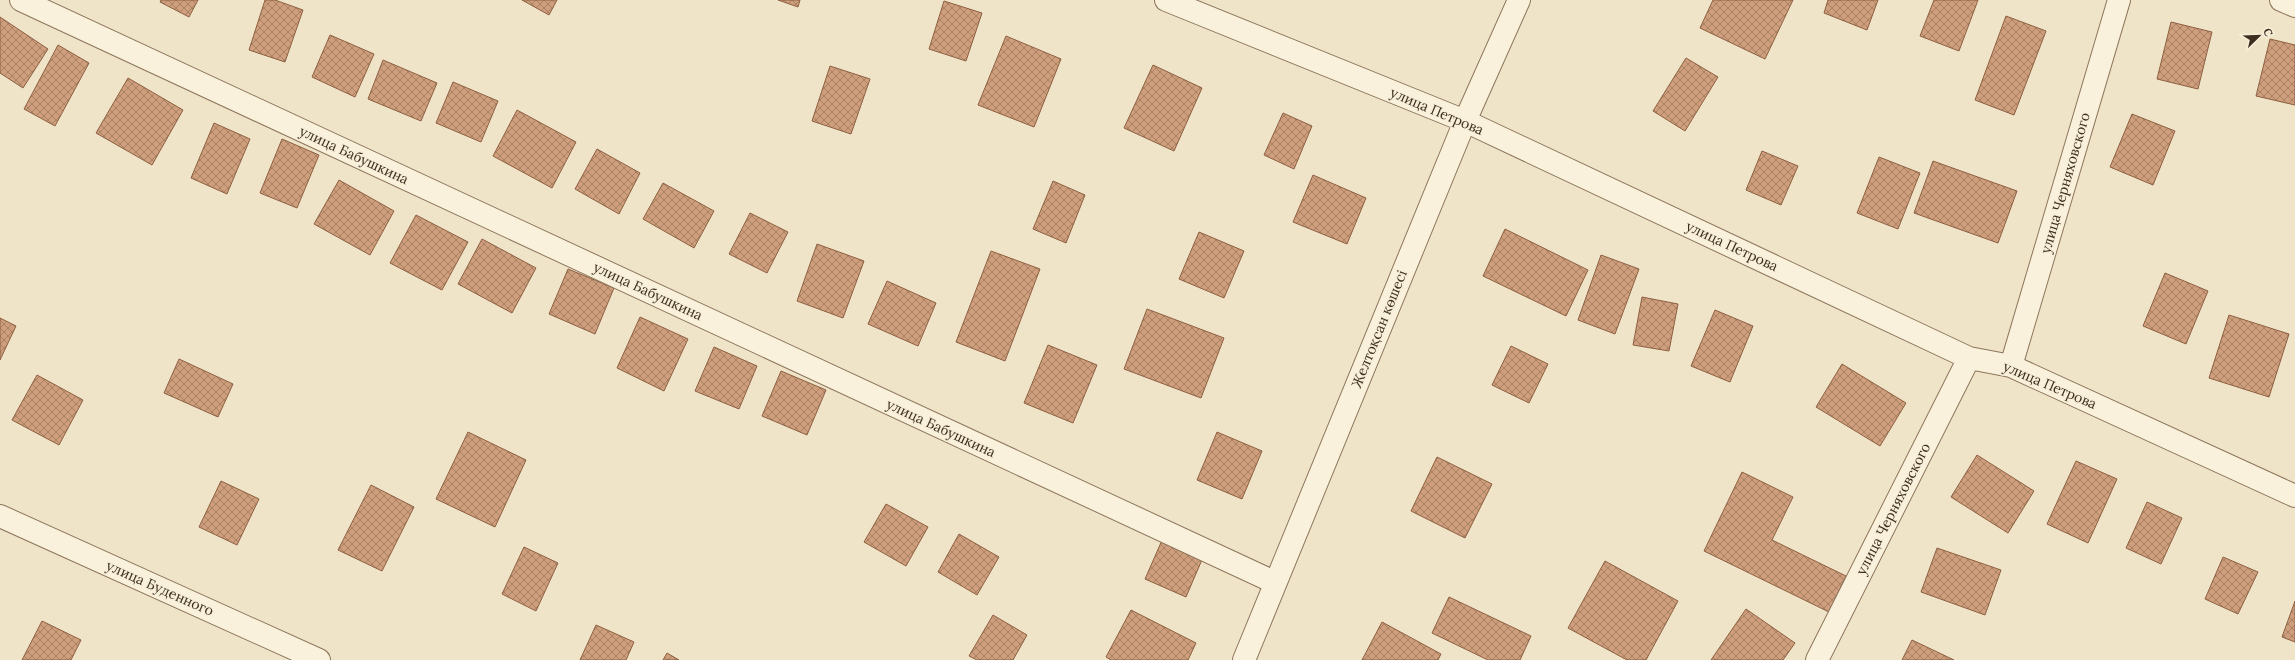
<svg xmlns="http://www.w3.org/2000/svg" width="2295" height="660" viewBox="0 0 2295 660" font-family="Lora,serif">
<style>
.building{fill:url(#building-cross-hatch);stroke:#8d5f41}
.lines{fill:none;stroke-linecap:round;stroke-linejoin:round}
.minor-casing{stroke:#8d765c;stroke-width:24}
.minor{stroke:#faf1dc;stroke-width:22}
.labels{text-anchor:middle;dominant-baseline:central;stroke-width:3;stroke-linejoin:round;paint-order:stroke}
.street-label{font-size:14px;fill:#3d2e20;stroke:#f7eed8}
</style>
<defs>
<pattern id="building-cross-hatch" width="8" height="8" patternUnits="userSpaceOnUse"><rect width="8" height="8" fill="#cf9f7d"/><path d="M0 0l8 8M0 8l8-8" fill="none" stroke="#a98266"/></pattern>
</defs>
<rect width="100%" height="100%" fill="#f0e4c8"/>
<path class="building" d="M161 0H198L189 17 160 2Z
M265 0H275L303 10 285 62 249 50Z
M522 0H557L549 15Z
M778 0H800L798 7Z
M1713 0H1793L1765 59 1700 28Z
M1828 0H1878L1867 30 1824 13Z
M1934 0H1978L1959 51 1920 36Z
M944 1 982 13 966 61 929 49Z
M2006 16 2046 31 2014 115 1975 100Z
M0 17 48 49 23 88 0 73Z
M2171 22 2212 32 2198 89 2157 79Z
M330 35 374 54 355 97 312 77Z
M1006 36 1061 59 1034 127 978 105Z
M2270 39 2295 45V105L2256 96Z
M58 45 89 63 55 126 24 109Z
M1686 58 1718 77 1685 131 1653 111Z
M383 60 437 83 421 121 368 99Z
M1153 65 1202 88 1174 151 1124 128Z
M830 66 870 79 851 134 812 121Z
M128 78 183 110 152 165 96 133Z
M453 82 498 101 481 142 436 123Z
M517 110 576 142 552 188 493 156Z
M1283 113 1312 126 1294 169 1264 155Z
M2132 114 2175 131 2153 185 2110 167Z
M214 123 250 139 227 194 191 178Z
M282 139 319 155 297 208 260 193Z
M597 149 640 173 619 214 575 189Z
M1762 151 1798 166 1781 205 1746 190Z
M1879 157 1920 173 1898 229 1857 213Z
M1933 161 2017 191 1998 243 1914 213Z
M1313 175 1366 198 1347 244 1293 222Z
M339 180 394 211 370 255 314 224Z
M1053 181 1085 195 1066 243 1033 229Z
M663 183 714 211 694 248 643 219Z
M750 213 788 232 767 273 729 254Z
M416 215 468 242 442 290 390 263Z
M1505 229 1588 270 1566 316 1483 276Z
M1199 232 1244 251 1224 298 1179 279Z
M482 239 536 268 512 313 458 284Z
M817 244 864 261 843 318 797 301Z
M991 251 1040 269 1005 361 956 342Z
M1601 255 1639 269 1615 334 1578 320Z
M568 269 614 288 595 334 549 314Z
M2165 273 2208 291 2186 344 2143 326Z
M887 281 936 303 918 346 868 324Z
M1642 297 1678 304 1669 351 1633 345Z
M1147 309 1224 338 1201 398 1124 369Z
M1715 310 1753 326 1730 382 1691 366Z
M2229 315 2289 334 2269 397 2209 378Z
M640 317 688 339 664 391 617 368Z
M0 318 16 326 0 360Z
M1048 345 1097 365 1073 423 1024 403Z
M1511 346 1548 364 1529 403 1492 385Z
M714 347 757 366 739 409 695 391Z
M179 359 233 384 218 417 164 393Z
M1842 364 1906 403 1880 446 1816 407Z
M781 371 826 390 807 435 762 416Z
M37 375 83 400 59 445 12 420Z
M468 432 526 460 495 527 436 499Z
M1217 432 1262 451 1242 499 1197 480Z
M1977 455 2034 491 2008 533 1951 497Z
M1437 457 1492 484 1465 538 1411 511Z
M2076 461 2117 479 2088 543 2047 524Z
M1742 472 1793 497 1772 540 1846 576 1829 612 1704 551Z
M221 481 259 499 237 545 199 527Z
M371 485 414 507 382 571 338 550Z
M2147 502 2182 518 2161 564 2126 548Z
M886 504 928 527 906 566 864 542Z
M959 534 999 557 977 595 938 572Z
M1163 538 1204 555 1186 597 1145 579Z
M524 547 558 563 536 611 502 594Z
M1937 548 2001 570 1985 615 1921 592Z
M2223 557 2258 572 2238 614 2205 599Z
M1605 561 1678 601 1646 660H1627L1568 628Z
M1449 597 1531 636 1520 660H1488L1432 633Z
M2295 601V642L2282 637Z
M1746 609 1795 643 1783 660H1711Z
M1131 610 1196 643 1188 660H1111L1106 657Z
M993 615 1027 635 1013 660H977L969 656Z
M42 621 81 640 71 660H22Z
M1382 622 1441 654 1438 660H1362Z
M596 625 634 642 626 660H580Z
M1912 640 1954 660H1902Z
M667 653 679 660H663Z"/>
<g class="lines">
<g class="minor-casing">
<path id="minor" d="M21 0 1274 582
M1166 0 1465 121 1969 358 2011 366 2295 496
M2281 0 2295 6
M2011 366 2119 0
M0 516 319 660
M1244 660 1465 121 1519 0
M1817 660 1969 358"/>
</g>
<use href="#minor" class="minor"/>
</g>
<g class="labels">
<g class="street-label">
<text transform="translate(1437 111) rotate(23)">улица Петрова</text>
<text transform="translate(354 155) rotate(25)">улица Бабушкина</text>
<text transform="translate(2065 183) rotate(-74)">улица Черняховского</text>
<text transform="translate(1732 246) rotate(25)">улица Петрова</text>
<text transform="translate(648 291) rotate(25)">улица Бабушкина</text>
<text transform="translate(1379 329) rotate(-68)">Желтоқсан көшесі</text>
<text transform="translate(2050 385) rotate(23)">улица Петрова</text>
<text transform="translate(941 428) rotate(25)">улица Бабушкина</text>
<text transform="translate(1893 509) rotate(-63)">улица Черняховского</text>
<text transform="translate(160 588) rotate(24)">улица Буденного</text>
</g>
</g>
<g transform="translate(2259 36) rotate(67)" stroke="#f7eed8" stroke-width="3" paint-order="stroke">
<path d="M0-3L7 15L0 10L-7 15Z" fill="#3d2e20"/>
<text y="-6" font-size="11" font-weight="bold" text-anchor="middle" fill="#3d2e20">С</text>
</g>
</svg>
